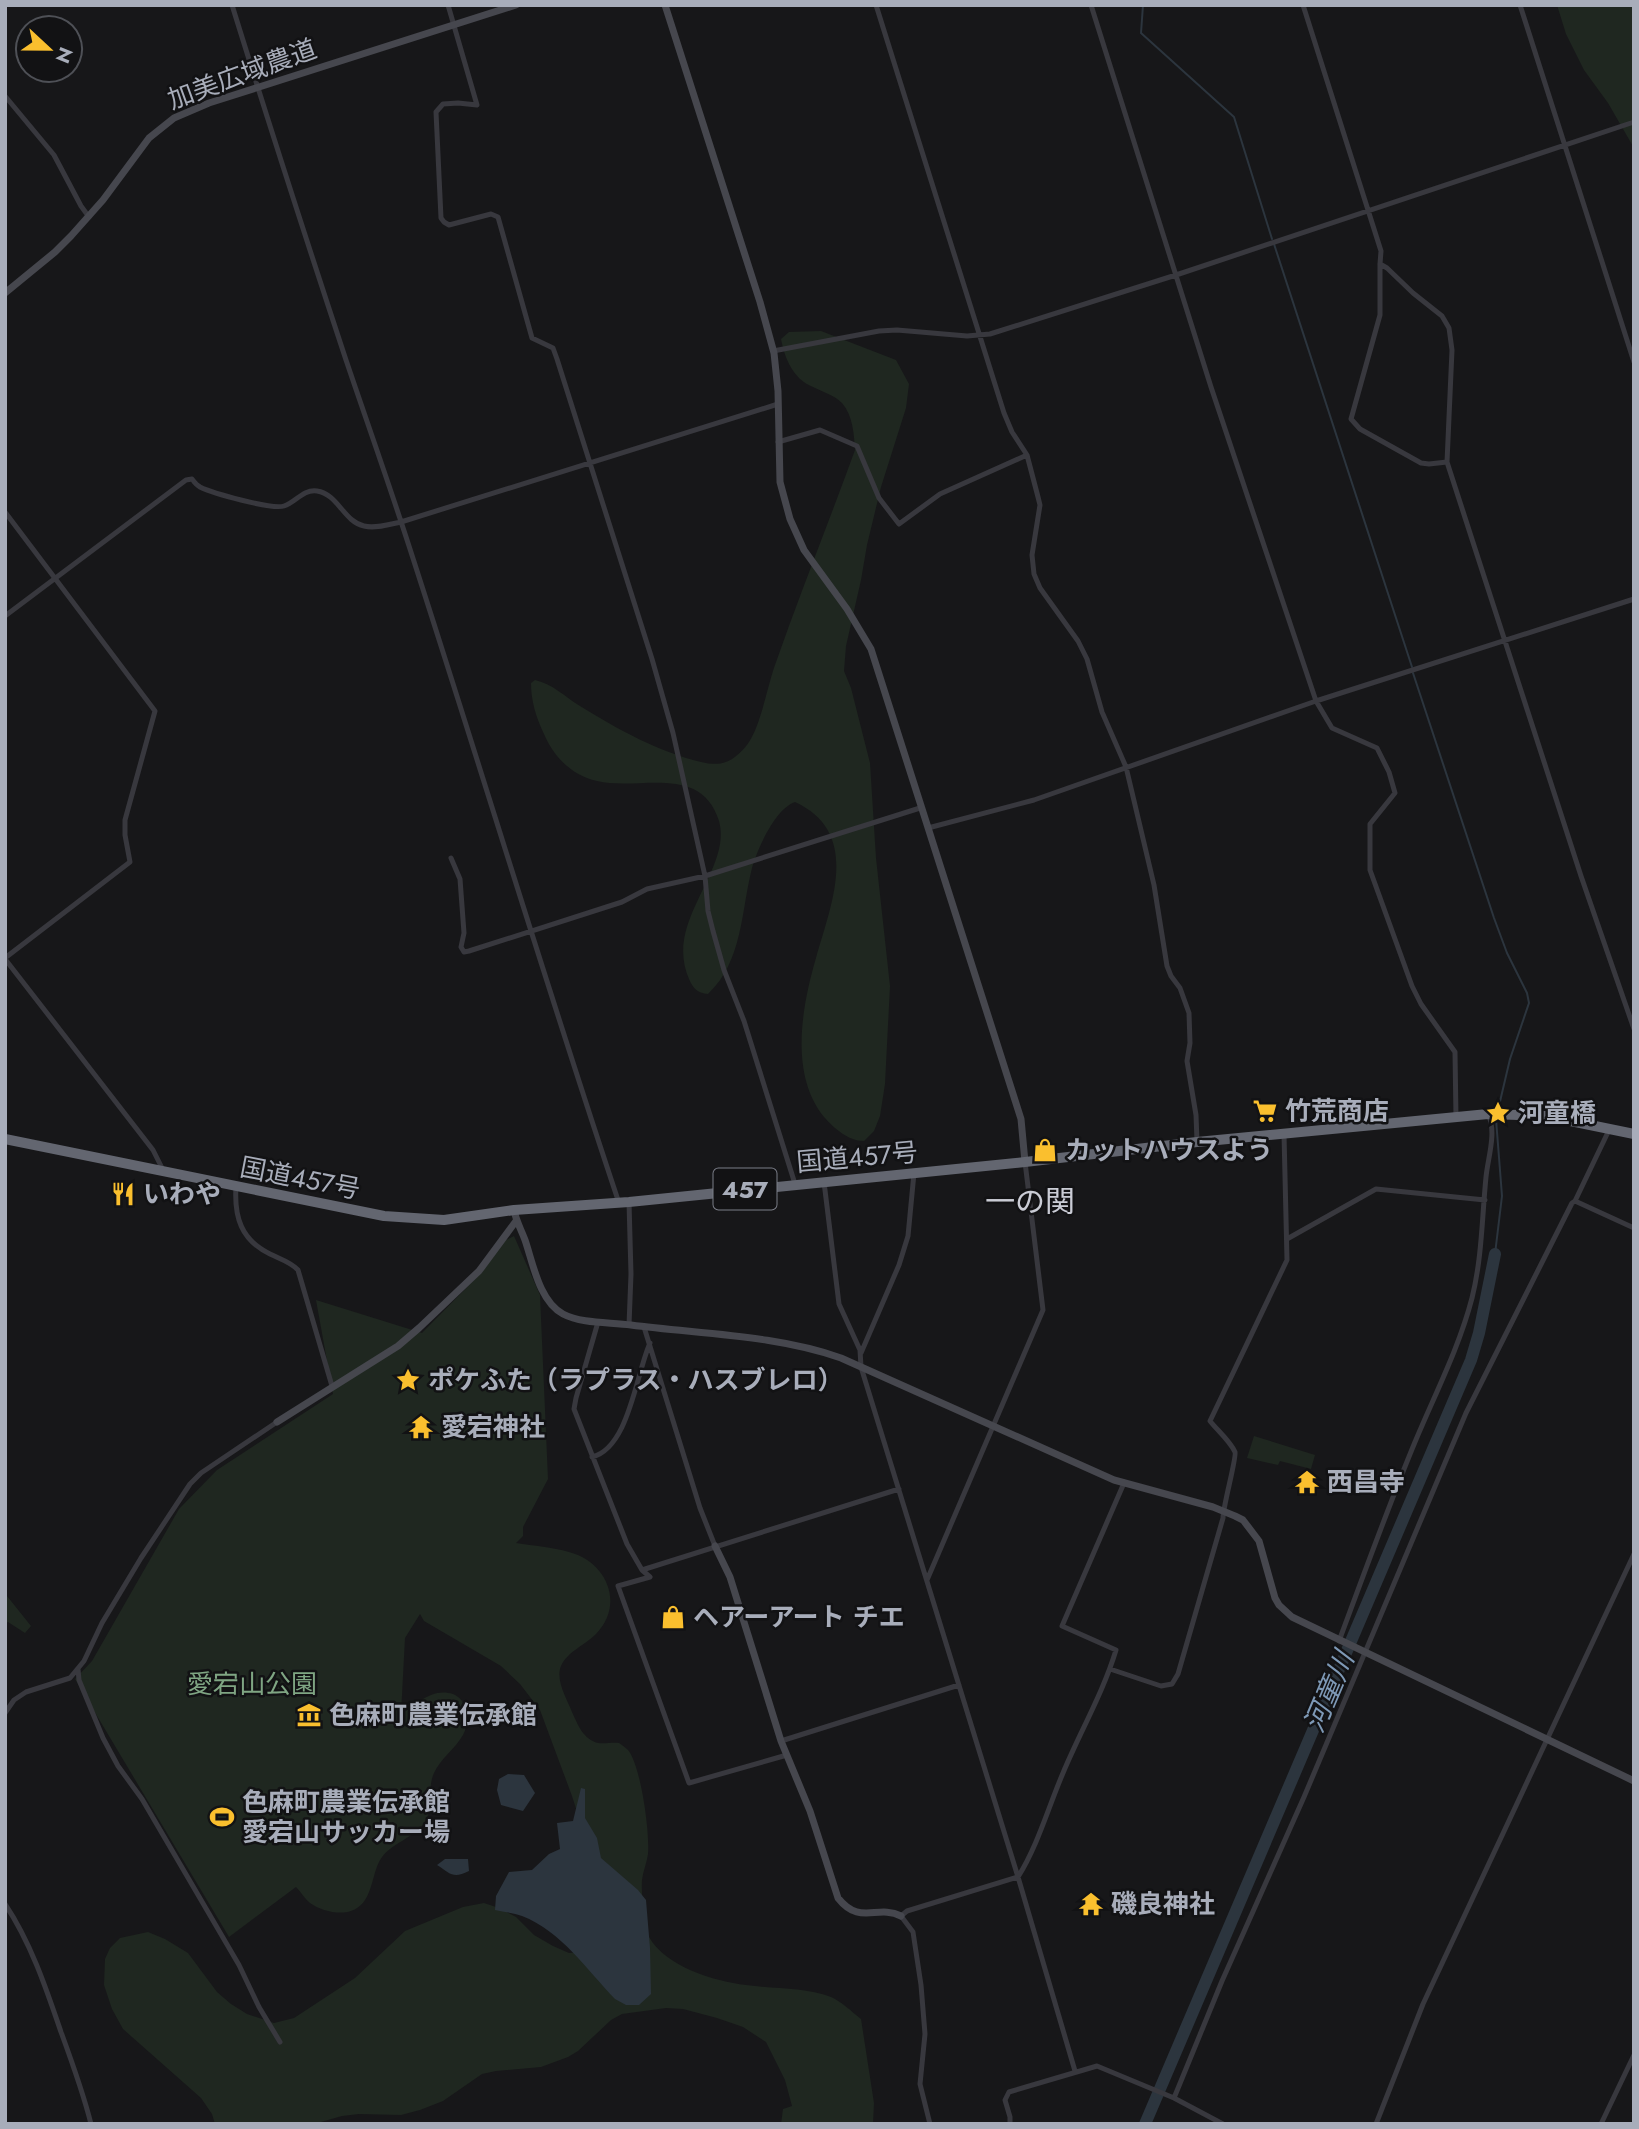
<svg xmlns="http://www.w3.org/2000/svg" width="1639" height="2129" viewBox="0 0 1639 2129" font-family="Jost,'Noto Sans JP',sans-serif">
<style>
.green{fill:#1f2720}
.water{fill:#2c353e}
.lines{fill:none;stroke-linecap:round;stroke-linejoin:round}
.stream{stroke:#2c353e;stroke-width:2}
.river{stroke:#2c353e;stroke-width:12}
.street{stroke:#38383e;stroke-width:5}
.secondary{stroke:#46474e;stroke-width:7}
.highway{stroke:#636670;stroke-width:10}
.labels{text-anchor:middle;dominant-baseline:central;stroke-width:5;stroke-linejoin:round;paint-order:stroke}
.shield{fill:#121214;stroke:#7b7e88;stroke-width:2}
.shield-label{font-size:24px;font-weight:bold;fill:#a8adba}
.street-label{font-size:26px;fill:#a8adba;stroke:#121214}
.poi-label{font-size:26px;font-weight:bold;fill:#a8adba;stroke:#121214;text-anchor:start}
.park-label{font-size:26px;fill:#7fa583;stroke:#121214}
.water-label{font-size:28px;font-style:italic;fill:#7e99b6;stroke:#121214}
.quarter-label{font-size:30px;fill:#caccd5;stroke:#121214}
</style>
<rect width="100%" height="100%" fill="#171719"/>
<path class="green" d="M1557 5H1634V148L1608 103 1584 70 1566 34Z
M821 331 896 360 909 384 906 408 881 487 867 545 861 580 846 646 844 671 851 688 870 763 876 858 890 986 885 1084 880 1116 874 1131 864 1141C848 1141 834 1128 824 1117 789 1074 802 1006 816 958 831 904 862 833 795 802 775 809 758 848 752 868 741 911 743 961 708 994 697 993 693 988 689 979 669 933 706 895 718 853 721 842 722 832 719 821 701 763 639 791 597 781 571 775 554 757 544 734 536 717 531 701 531 683L535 680C553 684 565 697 580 706 617 729 659 752 701 762 722 767 733 762 747 745 761 726 767 687 775 665 800 593 829 522 855 450 854 434 853 416 842 403 834 395 823 392 813 387 793 379 785 359 781 339L789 332Z
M514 1236 540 1295 548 1479 523 1527V1536L516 1543C534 1546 552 1547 569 1552 607 1562 625 1604 596 1634 585 1645 567 1652 561 1666 555 1680 567 1699 572 1712 578 1725 583 1739 598 1743 605 1744 613 1742 619 1743 622 1745 625 1747 628 1750 641 1766 650 1833 648 1854 647 1862 643 1871 642 1880 641 1890 644 1929 649 1937 666 1967 714 1981 746 1985 774 1989 805 1987 831 1997 842 2002 851 2011 861 2019L874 2103 873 2124H781L783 2109 792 2106 785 2080 766 2042 743 2027 717 2018 683 2009 666 2008 622 2014 611 2020 578 2051 568 2057 541 2067 496 2071 482 2074 443 2101 420 2110 401 2115 359 2114 342 2116 314 2124H215L212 2114 201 2098 123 2029 112 2009 104 1985 105 1959 110 1948 120 1938 148 1932 165 1939 188 1953 217 1992 231 2004 247 2014 274 2023 294 2018 355 1978 405 1931 463 1907 484 1903 499 1908 516 1917 534 1935 553 1946 569 1953 583 1952 601 1886 572 1796 540 1710 520 1684 501 1666 424 1621 420 1614 405 1638 401 1714C416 1705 432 1687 453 1694 460 1697 464 1702 466 1710 468 1718 467 1728 463 1735 455 1749 440 1759 434 1773 427 1788 434 1804 426 1820 416 1839 389 1842 379 1862 371 1878 372 1904 351 1911 339 1915 321 1911 310 1903 305 1899 301 1892 296 1887L229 1937 75 1679 92 1661 179 1509 217 1470 333 1394 316 1300 422 1333 482 1272 504 1241Z
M1254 1436 1315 1455 1311 1469 1280 1461 1278 1465 1247 1458Z
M7 1596 31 1626 25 1633 8 1622 5 1624Z"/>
<path class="water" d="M508 1774 524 1775 535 1793 523 1811 501 1805 497 1790 499 1779Z
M581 1788 585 1789V1818L597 1838 601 1858 638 1890 646 1900 650 1948 651 1994 639 2005H626L615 1999C587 1970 561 1931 522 1916 514 1913 504 1912 495 1910L496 1896 509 1872 532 1870 549 1854 560 1849 557 1823 573 1821Z
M445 1859H468L469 1871C453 1879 451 1874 437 1865Z"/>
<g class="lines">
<path class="stream" d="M1143 5 1141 33 1234 117 1272 239
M1274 244 1412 667
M1413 673 1494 918 1507 953 1527 993 1529 1003 1510 1059 1498 1110
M1495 1254 1502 1196 1496 1119"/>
<path class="river" d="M1145 2124 1471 1360 1479 1333 1495 1254"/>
<path class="street" d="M232 5C269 124 307 242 346 360 367 422 389 484 409 546 480 765 546 985 619 1203
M448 5 477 105 458 103 443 104 436 112 441 218 444 222 449 225 491 214 498 217 532 338 553 348 557 359 652 659 673 733 705 876 708 911 713 931 724 970 744 1021 795 1184
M876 5 1004 413 1012 432 1027 455 1038 497 1040 505 1032 555 1034 574 1040 588 1078 641 1087 659 1102 712 1126 767 1154 885 1167 966 1171 976 1180 988 1189 1013 1190 1043 1187 1061 1196 1115 1197 1141
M1091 5 1211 387 1316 701 1332 728 1377 748 1389 772 1395 793 1370 824V870L1412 986 1421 1004 1455 1052 1456 1118
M1303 5 1381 251 1380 264V315L1351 419 1360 429 1421 463 1429 464 1447 462
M1520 5 1634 362
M5 96 54 155 81 206 89 217
M1380 264 1387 268 1413 293 1442 316 1449 328 1452 350 1447 462 1581 876 1634 1029
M773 351 879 331 897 330 967 336 990 334 1176 275 1634 122
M778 442 820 430 857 446 879 498 899 524 940 494 1027 455
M5 512 155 711 125 820V835L130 862 5 958
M5 616 186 480 192 479C196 484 195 484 200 487 212 493 272 510 284 506 296 502 303 489 317 491 338 494 344 522 364 526 376 529 390 524 401 522L778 404
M928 828 1034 800 1316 701 1634 599
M451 858 460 879 464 933 461 947 464 952 469 951 622 902 647 889 705 876 920 808
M5 959 153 1150 163 1170
M824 1182 839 1304 860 1350 861 1367 1018 1877 1075 2071
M236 1186C234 1217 241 1240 270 1254 280 1259 291 1262 298 1270L332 1386
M1575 1201 1634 1228
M629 1202 631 1274 629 1325
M1287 1239 1376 1189 1485 1200
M598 1322 576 1398 574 1409 627 1544 642 1570 650 1577 618 1586 689 1783 787 1755
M644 1327 700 1508 715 1546
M861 1353 899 1265 908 1236 914 1173
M592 1457C629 1448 636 1374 650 1343
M642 1570 899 1489
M927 1580 1043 1310 1025 1162
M1339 1641C1364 1574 1388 1507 1415 1442 1435 1394 1459 1348 1472 1298 1482 1258 1482 1217 1486 1177 1488 1157 1497 1132 1488 1114
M78 1669 79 1680 103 1738 118 1766 142 1799 239 1965 259 2007 280 2042
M1110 1669 1161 1686 1172 1684 1178 1674 1223 1518C1223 1506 1237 1457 1235 1452 1230 1441 1217 1430 1210 1421L1287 1260 1284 1134
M5 1713 14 1700 26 1692 70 1678 84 1661 102 1623 141 1558 190 1484 201 1473 277 1422
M781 1741 959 1685
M5 1904C31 1943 46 1988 61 2032 72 2062 83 2092 91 2124
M1174 2098 1222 1981 1304 1797 1466 1413 1572 1203 1575 1201 1610 1128
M930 2124 920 2084 925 2034 921 1985 913 1932 901 1916 907 1911 1018 1877C1038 1845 1048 1808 1063 1773 1080 1732 1103 1693 1116 1650L1062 1626 1124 1483
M1010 2124V2117L1005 2100 1009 2092 1097 2066 1174 2098 1223 2124
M1376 2124 1423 2004 1634 1554
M1601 2124 1634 2055"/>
<path class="secondary" d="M665 5 760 302 774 353 778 391 780 482 790 519 804 550 847 609 871 649 1021 1119 1025 1162
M5 293 55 252 71 236 103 200 149 138 174 118 209 103 516 5
M514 1210C516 1221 521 1229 525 1240 533 1263 539 1301 563 1314 582 1324 610 1322 631 1325 699 1334 777 1335 841 1358L1114 1480 1213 1507 1235 1516 1243 1520 1259 1541 1275 1598 1279 1605 1292 1617 1634 1781
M277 1422 398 1346 419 1328 479 1271 516 1221
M715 1546 730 1577 781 1741 810 1811 838 1898C860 1926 877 1904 901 1916"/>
<path class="highway" d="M5 1139 384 1216 444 1220 514 1210 629 1202 1025 1162 1197 1142 1488 1114 1546 1116 1634 1134"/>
</g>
<defs>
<g id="supermarket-bare" transform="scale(1.89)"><path d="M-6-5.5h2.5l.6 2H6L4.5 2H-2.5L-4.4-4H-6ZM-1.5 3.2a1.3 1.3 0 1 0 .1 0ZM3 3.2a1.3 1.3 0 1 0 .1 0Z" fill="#fabf2e" stroke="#121214" stroke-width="2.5" paint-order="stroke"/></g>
<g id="sight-bare" transform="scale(1.89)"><path d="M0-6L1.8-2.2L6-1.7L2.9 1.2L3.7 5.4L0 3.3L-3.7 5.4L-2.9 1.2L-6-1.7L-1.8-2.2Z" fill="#fabf2e" stroke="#121214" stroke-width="2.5" paint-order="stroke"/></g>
<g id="shop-bare" transform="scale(1.89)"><path d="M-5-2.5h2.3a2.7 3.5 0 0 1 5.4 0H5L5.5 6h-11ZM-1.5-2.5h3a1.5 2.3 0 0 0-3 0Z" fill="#fabf2e" stroke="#121214" stroke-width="2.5" paint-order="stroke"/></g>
<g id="restaurant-bare" transform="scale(1.89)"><path d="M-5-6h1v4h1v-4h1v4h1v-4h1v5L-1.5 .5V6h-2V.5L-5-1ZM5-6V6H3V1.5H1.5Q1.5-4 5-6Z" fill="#fabf2e" stroke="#121214" stroke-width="2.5" paint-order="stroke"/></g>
<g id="temple-bare" transform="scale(1.89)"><path d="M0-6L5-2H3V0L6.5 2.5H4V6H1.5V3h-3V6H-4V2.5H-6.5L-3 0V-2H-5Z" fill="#fabf2e" stroke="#121214" stroke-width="2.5" paint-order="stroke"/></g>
<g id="museum-bare" transform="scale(1.89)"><path d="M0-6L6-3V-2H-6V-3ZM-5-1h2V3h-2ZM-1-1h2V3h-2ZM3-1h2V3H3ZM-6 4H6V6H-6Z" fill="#fabf2e" stroke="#121214" stroke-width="2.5" paint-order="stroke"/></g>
<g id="stadium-bare" transform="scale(1.89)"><path d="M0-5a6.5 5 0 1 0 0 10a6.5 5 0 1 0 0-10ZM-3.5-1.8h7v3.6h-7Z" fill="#fabf2e" stroke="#121214" stroke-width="2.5" paint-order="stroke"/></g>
</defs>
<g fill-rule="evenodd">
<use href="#supermarket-bare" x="1265" y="1111"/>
<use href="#sight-bare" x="1498" y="1113"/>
<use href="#shop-bare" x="1045" y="1150"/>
<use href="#restaurant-bare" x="123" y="1194"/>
<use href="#sight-bare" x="408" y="1380"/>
<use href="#temple-bare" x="421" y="1427"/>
<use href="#temple-bare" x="1307" y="1482"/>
<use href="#shop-bare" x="673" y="1617"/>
<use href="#museum-bare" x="309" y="1715"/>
<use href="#stadium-bare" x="222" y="1817"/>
<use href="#temple-bare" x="1091" y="1904"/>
</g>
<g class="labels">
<rect class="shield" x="713.5" y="1168.5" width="63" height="41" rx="5"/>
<g class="shield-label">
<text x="745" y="1189">457</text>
</g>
<g class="street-label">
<text transform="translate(242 74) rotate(-20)">加美広域農道</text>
<text transform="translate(857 1157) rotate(-5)">国道457号</text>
<text transform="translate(300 1178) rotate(11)">国道457号</text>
</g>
<g class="poi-label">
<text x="1285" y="1111">竹荒商店</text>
<text x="1518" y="1113">河童橋</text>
<text x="1065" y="1150">カットハウスよう</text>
<text x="143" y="1194">いわや</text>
<text x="428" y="1380">ポケふた（ラプラス・ハスブレロ）</text>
<text x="441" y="1427">愛宕神社</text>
<text x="1327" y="1482">西昌寺</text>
<text x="693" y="1617">ヘアーアート チエ</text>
<text x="329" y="1715">色麻町農業伝承館</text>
<text x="242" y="1802">色麻町農業伝承館<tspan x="242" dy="30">愛宕山サッカー場</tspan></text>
<text x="1111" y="1904">磯良神社</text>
</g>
<g class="park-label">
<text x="252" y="1684">愛宕山公園</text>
</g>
<g class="water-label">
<text transform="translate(1329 1692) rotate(-67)">河童川</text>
</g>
<g class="quarter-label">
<text x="1030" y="1201">一の関</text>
</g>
</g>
<rect width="1639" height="2129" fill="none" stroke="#a8adba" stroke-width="14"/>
<g transform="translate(49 49) rotate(112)"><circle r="33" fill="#121214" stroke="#4e5056" stroke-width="2"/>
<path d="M0-5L12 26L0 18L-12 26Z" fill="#fabf2e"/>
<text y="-10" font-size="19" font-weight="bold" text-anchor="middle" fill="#a8adba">N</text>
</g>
</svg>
